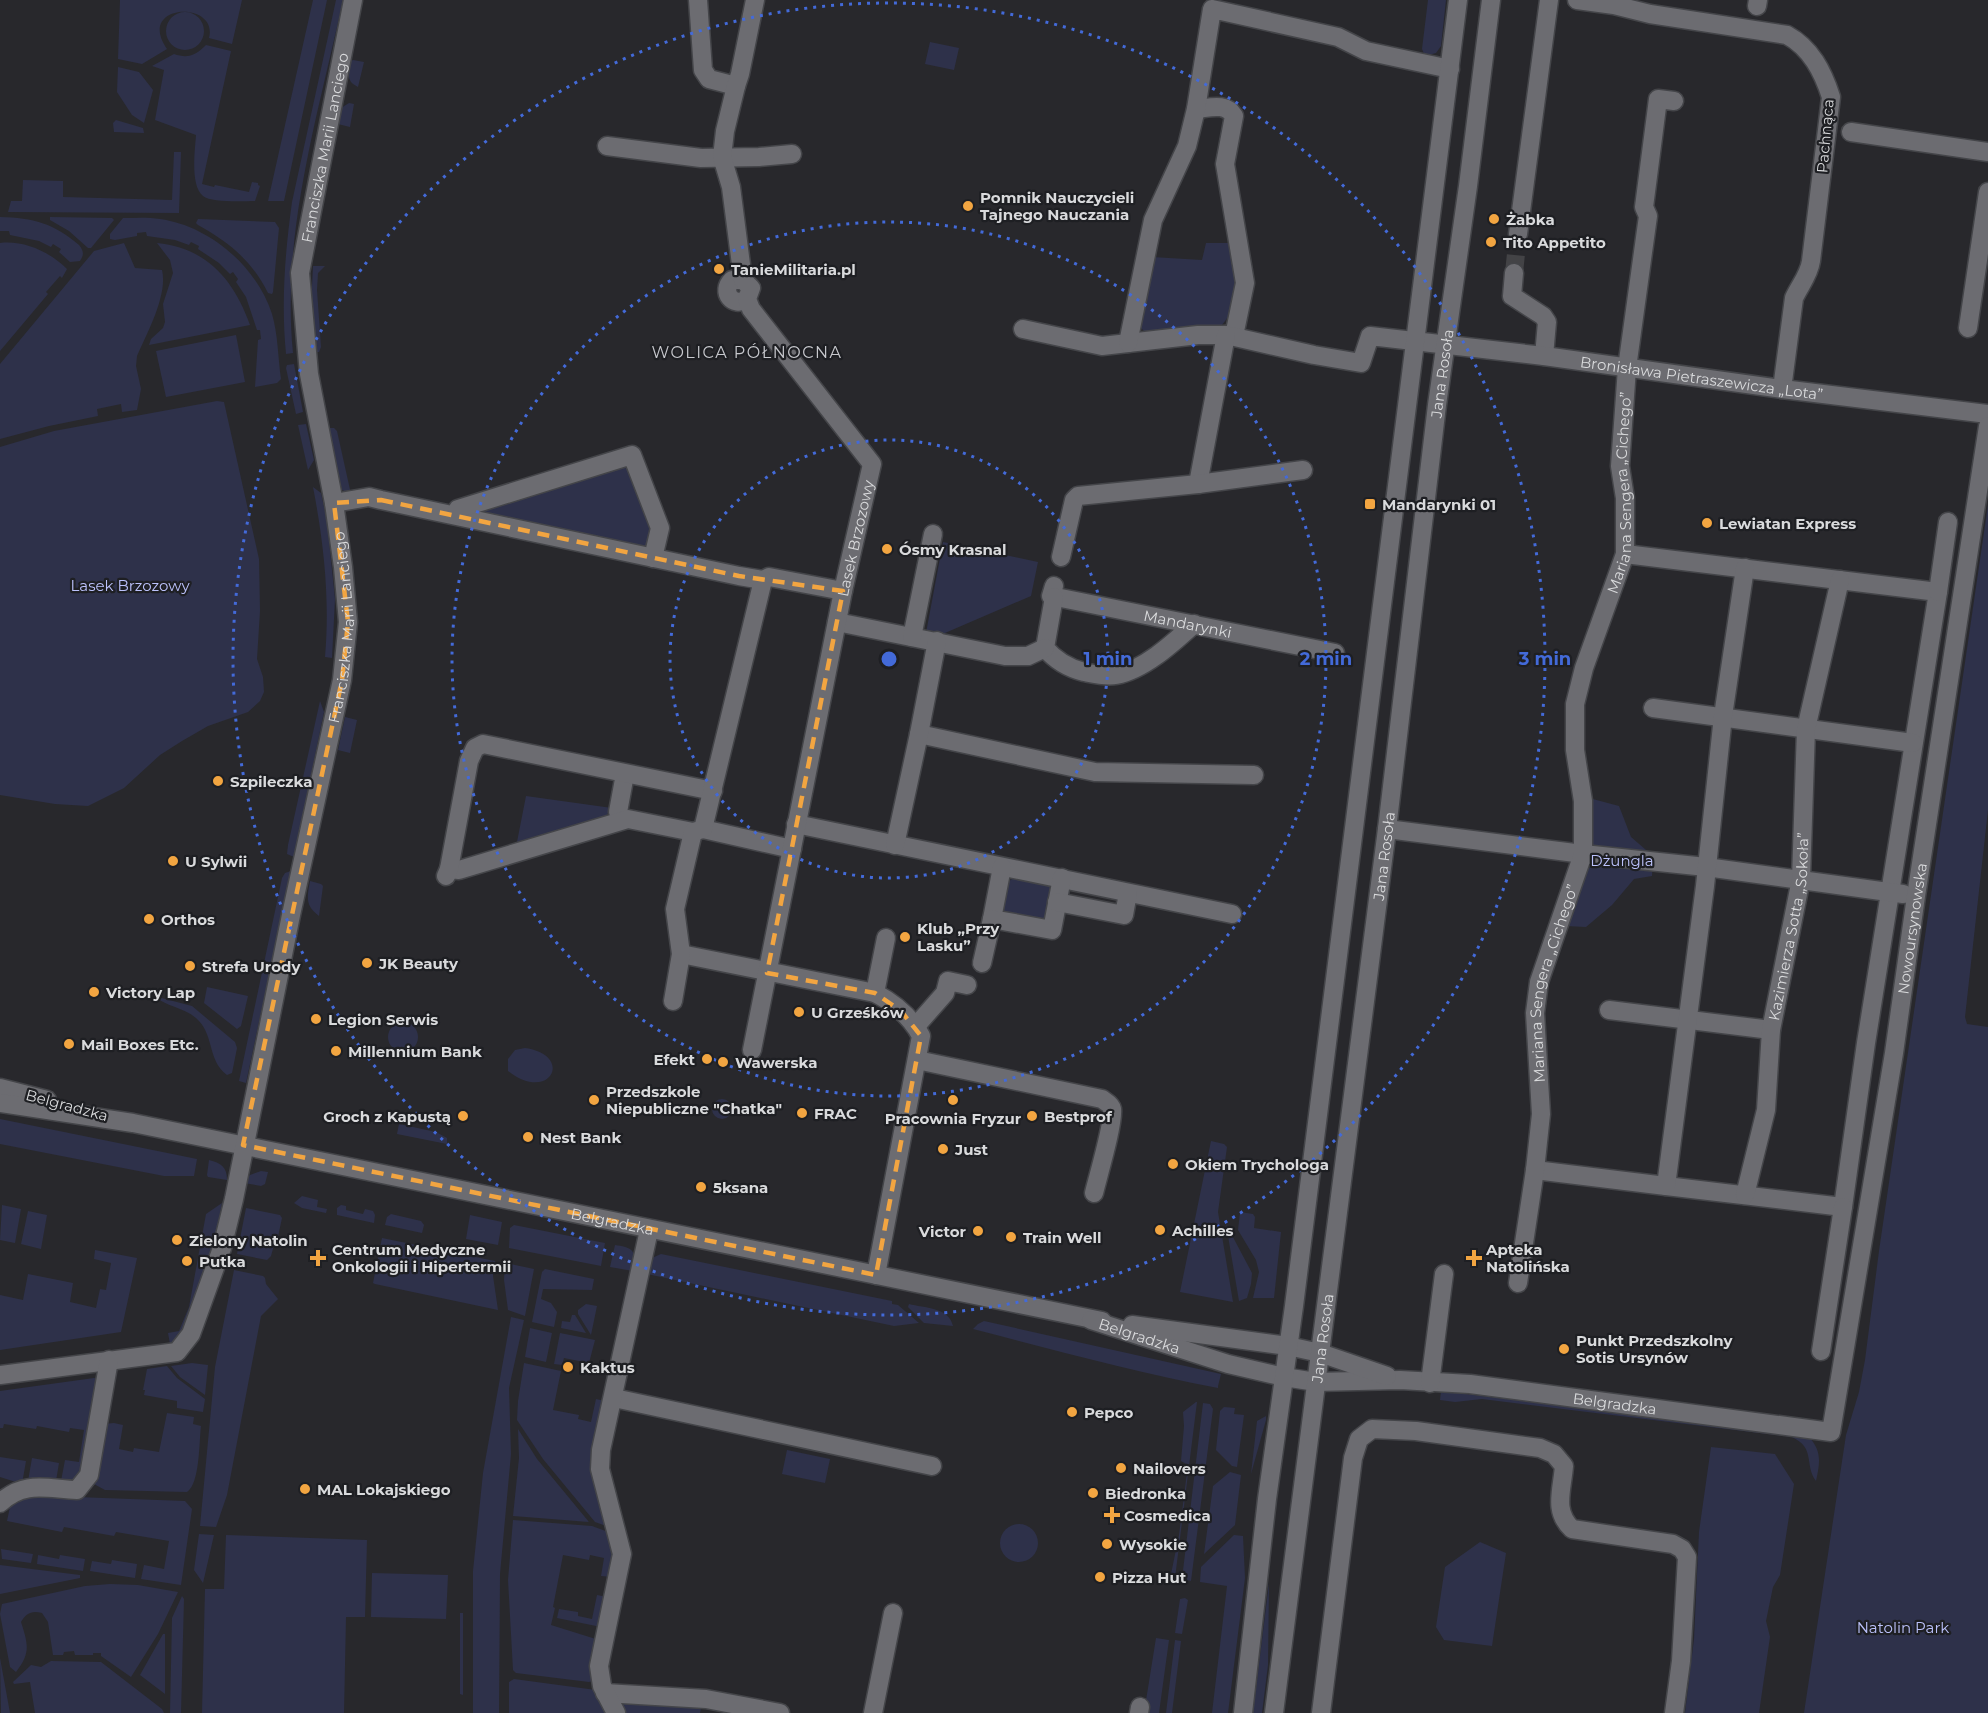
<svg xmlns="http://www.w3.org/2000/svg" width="1988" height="1713" viewBox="0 0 1988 1713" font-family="Montserrat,sans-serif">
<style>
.green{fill:#2e314a}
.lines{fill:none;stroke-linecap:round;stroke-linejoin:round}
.minor-tunnel{stroke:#434346;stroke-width:18;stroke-dasharray:18 9;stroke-linecap:butt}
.minor-casing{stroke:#444549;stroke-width:21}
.minor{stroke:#6c6c71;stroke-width:18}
.marked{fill:none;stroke:#f2a541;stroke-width:4.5;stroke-dasharray:12 8;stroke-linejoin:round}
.ring{fill:none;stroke:#436ad9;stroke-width:3;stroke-dasharray:3 6}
.poi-dot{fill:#f2a541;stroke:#1e1f23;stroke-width:2}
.labels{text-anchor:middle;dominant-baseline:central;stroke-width:4.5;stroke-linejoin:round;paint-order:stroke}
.street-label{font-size:15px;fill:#d9dadc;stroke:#1e1f23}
.poi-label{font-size:15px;font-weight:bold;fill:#d9dadc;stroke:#1e1f23;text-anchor:start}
.park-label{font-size:15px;fill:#bcc2fc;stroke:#1e1f23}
.neighbourhood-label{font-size:16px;letter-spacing:1.5px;fill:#c8c9ce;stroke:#1e1f23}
.centre{fill:#436ad9;stroke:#1e1f23;stroke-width:3}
.ring-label{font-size:18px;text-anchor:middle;font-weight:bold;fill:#436ad9;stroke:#1e1f23;stroke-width:4.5;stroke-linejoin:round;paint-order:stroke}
</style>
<rect width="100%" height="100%" fill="#28282c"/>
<path class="green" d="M120 0H242L232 44 209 38C219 0 135 3 167 49L142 64 118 59Z
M313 0H327L284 201H268Z
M336 0H343C318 116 281 234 293 353L286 354C281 302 285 253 292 202Z
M1428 0H1446L1441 46 1436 53 1425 56 1422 49Z
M166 31a19 19 0 1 1 38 0a19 19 0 1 1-38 0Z
M930 42 959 48 954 70 925 64Z
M206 45 231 51 202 184 214 187 215 185 249 192 252 182 258 183V185L260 186 255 201C244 201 211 203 203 196 190 186 195 150 196 135L155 120 164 70 152 66 174 54C188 59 196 55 206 45Z
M353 60 364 62 358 87C345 81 349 73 351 61Z
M118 67 139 72 153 90 144 123 132 115 117 92Z
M349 103 354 104 350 127 338 124 341 108Z
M116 120 143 128 144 133 114 132 113 123Z
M174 152H181L179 213 8 212 11 201H22L23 180 63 181V197L172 200Z
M0 217C34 218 53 223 79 245 84 251 84 255 80 261L70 262 59 252 61 249 53 244 51 247 39 241 10 235 9 231H0Z
M50 217 112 218 114 220 91 248H88L69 231 50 220Z
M123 218C135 218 148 217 160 219 210 226 257 267 272 314 278 334 278 358 281 379L277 383 255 387 258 340 261 339 260 330H257L246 297 236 282 238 279 233 272 230 274 219 263 198 249 199 246 191 242 189 245 175 240 147 236 146 232 137 233V236L115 240 110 239V234Z
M198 219 275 222 279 228 273 292 272 294 268 293C252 261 229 242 198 225L196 223Z
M0 243C24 240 50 252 67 269L62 278 60 276 46 292 48 294 0 351Z
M124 243 135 268 162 270C168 295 147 333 137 356L136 366 141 389 137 410 122 412 121 404 97 409 98 416 49 426 0 439V364L94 251Z
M157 243C207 248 234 280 250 325L149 345 151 339 163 328 165 322 163 304 173 273 170 260Z
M1206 243H1231C1236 273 1244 299 1222 325L1147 334 1140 327 1152 257 1202 260Z
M313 266H325L318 273 317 290 321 347 319 352H315L311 307Z
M236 335 245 382 166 397 156 351Z
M294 364 303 412 296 414 286 368 287 365Z
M217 401 224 402 259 559 260 611 257 659 263 677 264 692 260 701 248 712 208 726 182 741 160 755 124 788 88 806 55 804 0 795V447L54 431Z
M306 424 314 460 308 470 298 425Z
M330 428H334L337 431 351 494 342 490 328 429Z
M623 464 631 467 654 532 649 547 642 549 464 511Z
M313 487 321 493 327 521 335 599 332 658 325 657C330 599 324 544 313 487Z
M1988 505V810L1965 1017 1967 1024 1988 1027V1713H1804L1846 1435 1859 1392 1865 1360 1879 1251Z
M943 542 1038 562 1031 596 938 636 926 633Z
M320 701 324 712 294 857 287 854 288 845Z
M345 717 357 720 350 753 338 750Z
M526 796 612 808 602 821 516 847Z
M1589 798 1619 806 1631 837 1653 856 1652 876 1634 879 1612 905 1586 927 1566 926 1584 875 1594 862V847L1589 839Z
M291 871 246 1083 239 1081 282 878 285 873Z
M1014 877 1051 885C1051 898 1052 915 1039 922L1005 914 1001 908 1005 885Z
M310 881 321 884 323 886 319 916C305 906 307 897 310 881Z
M207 987 248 996 241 1026 237 1029 204 1003Z
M154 996 192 1006 235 1042 237 1048 232 1073 227 1075C208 1061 214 1037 199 1021 186 1007 168 1008 154 996Z
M388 1037a15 15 0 1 1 30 0a15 15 0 1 1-30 0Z
M525 1048C575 1055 550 1104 508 1071V1059L515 1050Z
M712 1109a10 10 0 1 1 20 0a10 10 0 1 1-20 0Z
M0 1119 197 1159 194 1176H164L0 1144Z
M399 1124 436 1132 447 1138V1144L397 1134Z
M1211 1141 1224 1144 1227 1147 1218 1212 1233 1302 1180 1292Z
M209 1160C221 1163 227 1167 227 1180L208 1177 207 1175Z
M261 1171 268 1172 265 1184 261 1186 244 1183 250 1175Z
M302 1196 318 1200 317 1207 327 1209 326 1213 302 1208 294 1203Z
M222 1203 215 1239 182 1333 175 1341 170 1344 168 1333 179 1331 189 1307 206 1214Z
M2 1205 21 1209 15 1243 0 1240Z
M341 1205 346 1206V1210L363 1214 365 1209 373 1211 375 1215 374 1223 337 1215V1208Z
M246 1208 280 1215 282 1218 276 1246 274 1245 271 1256 267 1260 237 1254Z
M28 1211 47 1215 41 1249 21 1244Z
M1240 1212 1253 1214 1255 1217 1254 1228 1281 1232 1274 1298H1253L1259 1272 1256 1260 1238 1230Z
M391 1214 421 1221 424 1225 422 1233 385 1225 387 1217Z
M470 1215 502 1222 498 1245 466 1239Z
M1226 1224 1252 1273 1251 1284 1247 1298 1239 1301Z
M514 1225 605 1243 601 1266 509 1248 510 1228Z
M382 1238 495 1261 493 1276 498 1310 375 1284 373 1283Z
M615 1245C635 1248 636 1251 633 1271L610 1267Z
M95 1250 137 1258 121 1332 0 1350V1295L23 1300 28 1274 73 1283 70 1302 96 1308 100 1289 106 1290 111 1263 94 1259Z
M661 1254 892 1301V1304L898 1305 919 1323 894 1326 647 1274 652 1258Z
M505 1263 534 1269 525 1316 508 1310 504 1280Z
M545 1269 594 1279 592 1290 543 1289 541 1299 551 1303 557 1312 554 1327 532 1322 542 1272Z
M234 1270 263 1276 265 1278 266 1284 278 1299 261 1316 227 1495 216 1527 200 1526 215 1367Z
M586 1304 597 1306 591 1335 578 1314V1310Z
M909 1304C924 1308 949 1307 953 1326L924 1323 908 1307Z
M572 1315H575L586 1333 561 1328 562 1321 570 1322Z
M511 1317 524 1320 509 1388 511 1454 500 1574 499 1713H473V1571L483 1473Z
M984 1321 1221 1374 1218 1386V1388C1135 1372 1054 1350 973 1329L978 1324Z
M530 1328 552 1333 546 1362 525 1357Z
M560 1333 595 1340 589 1363 564 1358 562 1365 554 1364Z
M192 1363 208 1365 205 1395 180 1377 171 1366Z
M524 1363 561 1371 553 1410 579 1415 578 1419 591 1422 596 1399 605 1401 609 1527 595 1522 543 1459 517 1420 518 1401Z
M167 1366 177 1378 205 1399 203 1412 177 1408V1401L144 1395 145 1390H143L147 1369Z
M94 1378 99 1379 84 1471 77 1481H61L65 1460 79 1462 84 1430 70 1428 69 1432 37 1426 36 1429 4 1424 3 1428H0V1391Z
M1441 1391 1801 1435 1809 1437C1822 1451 1820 1463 1816 1481 1804 1465 1816 1448 1792 1437L1482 1399 1455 1402 1440 1400Z
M1196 1402H1197L1175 1578 1171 1574 1179 1535 1188 1465 1181 1461 1184 1426 1183 1412Z
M1203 1403 1210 1404 1213 1409 1191 1581 1182 1579Z
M1224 1407 1235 1408 1234 1414 1244 1415 1237 1467 1232 1466 1216 1450 1220 1411Z
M167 1413 194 1417 193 1424 201 1426C199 1442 200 1484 187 1492L105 1490 94 1484 104 1424 114 1423 123 1425 119 1449 133 1452 134 1448 159 1452Z
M1266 1416V1420L1251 1474 1257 1421Z
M518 1429 537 1459 589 1522 513 1516 519 1458Z
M1711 1447 1775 1454 1794 1484 1780 1575 1773 1587 1766 1621 1770 1637 1759 1713H1685L1694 1639 1699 1532Z
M787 1450 830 1459 825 1483 782 1474Z
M0 1457 26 1461 22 1484 0 1477Z
M32 1458 59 1463 56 1481H28Z
M1230 1472 1241 1475 1235 1525 1204 1554 1213 1486Z
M22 1495 185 1501 192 1509 181 1585 141 1579 144 1565 164 1569 169 1541 116 1532 114 1536 64 1527 62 1532 7 1521 11 1502Z
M513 1520 592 1526 611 1533 616 1557 612 1577 601 1576 604 1558 590 1555 589 1560 563 1555 553 1607 555 1608 551 1625 599 1640 595 1680 589 1682 516 1673 513 1670 508 1580Z
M1000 1543a19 19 0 1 1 38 0a19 19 0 1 1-38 0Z
M199 1534 214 1535 203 1583 194 1570Z
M226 1535 367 1540 365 1617H346L344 1713H202L205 1589H224Z
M1234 1535 1243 1536 1245 1578 1228 1713H1212L1227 1586 1200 1582 1201 1567Z
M1480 1542 1506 1553 1492 1646 1444 1640 1436 1627 1445 1567Z
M1 1549 33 1554 31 1563 2 1559Z
M38 1555 59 1559 60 1555 85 1559 83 1571 37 1564Z
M112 1560 137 1564 135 1578 90 1571 92 1561 111 1564Z
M0 1565 80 1575V1578L0 1594Z
M372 1573 448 1575 446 1619 371 1617Z
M1269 1583 1268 1665 1262 1713H1253Z
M110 1584 138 1585 178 1592 158 1634 131 1677 101 1656V1653H93V1655H75L74 1651 64 1652 63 1655H53L48 1622 42 1613C32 1610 26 1613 21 1622 28 1644 31 1653 16 1672L10 1667 0 1614 2 1604 85 1586Z
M597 1595 607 1597 601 1627 557 1618 559 1609 578 1612V1616L592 1619Z
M182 1596 184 1599 181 1713H170L172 1618Z
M1185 1598 1188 1600 1182 1634 1175 1633 1180 1599Z
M460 1613H463V1695L460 1694Z
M163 1634H165V1694L140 1675Z
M1156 1638 1169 1640 1159 1713H1144Z
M1175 1640 1181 1641 1172 1713H1166Z
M0 1658 10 1713H1Z
M51 1661 101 1662 162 1709 164 1713H35L30 1682 14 1684 13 1682 31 1665 41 1667Z
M514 1679 596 1690 608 1713H509V1682Z
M625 1702 702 1704 700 1713H624L621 1707Z"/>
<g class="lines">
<path class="minor-tunnel" d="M1514 273 1518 234"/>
<g class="minor-casing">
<g id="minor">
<path d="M698 0 703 70 709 79 736 86"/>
<path d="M1577 0 1614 5 1650 14 1787 35C1811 48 1823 72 1831 97L1811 261C1809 275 1800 285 1794 298L1782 389"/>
<path d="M1757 6 1758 0"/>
<path d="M1196 109C1209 108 1226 102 1234 116L1225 164 1245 283 1234 336"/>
<path d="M1851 132 1988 152"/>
<path d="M607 146 701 158 759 157 792 154"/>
<path d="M1518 234 1549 0"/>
<path d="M1514 273 1512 296 1543 316 1547 322 1544 356"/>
<path d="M743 280H732C720 292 733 308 747 299"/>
<path d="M1968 328 1988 192"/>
<path id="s1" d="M1023 329 1102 346 1198 335H1226L1314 355 1361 363 1370 336 1544 356 1782 389 1988 414"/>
<path d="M1128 343 1153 220 1187 146 1196 109 1212 9 1338 37 1366 51 1450 69"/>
<path d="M1198 484 1226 335"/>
<path d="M334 503 369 497 381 500 739 576 763 580 769 577 843 591"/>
<path d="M456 515 458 509 632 455 660 528 653 558"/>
<path d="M1625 554 1938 592 1866 1043 1843 1207 1666 1186"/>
<path d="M1061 557 1074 500 1078 496 1198 484 1303 470"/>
<path id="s2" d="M1054 586 1051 596 1335 653"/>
<path d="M1938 592 1948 522"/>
<path d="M1054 597 1045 648C1055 660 1068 668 1084 672 1094 674 1106 677 1116 675 1144 670 1173 643 1194 624"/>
<path d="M837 622 1005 656H1028L1045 648"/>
<path d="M912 637 933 534"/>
<path d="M1653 708 1913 743"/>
<path d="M919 734 1095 772 1254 775"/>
<path d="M622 820 618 812 625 774"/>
<path d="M796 824 1232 914"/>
<path d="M703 829 792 849"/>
<path d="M1387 829 1583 854 1706 867 1903 894"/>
<path d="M895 845 919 734 937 641"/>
<path d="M1002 867 992 919 1052 930 1062 878"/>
<path d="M449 869 459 870 628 819 693 832"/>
<path d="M446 876 449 869 469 761 475 748 483 744 713 791"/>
<path d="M1057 902 1124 915 1128 893"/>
<path d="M681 954 875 993C894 1003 911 1017 921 1036L876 1275"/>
<path d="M982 963 992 919"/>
<path d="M875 993 886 938"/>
<path d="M673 1001 681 954 675 909 693 832 703 829 763 580"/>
<path d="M1609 1010 1771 1030"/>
<path d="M916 1026 945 993 948 981 967 985"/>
<path id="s3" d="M752 1050 843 591 872 464 751 309 747 299 751 288 743 280 731 187 722 157 725 131 736 86 740 74 755 0"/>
<path d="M917 1060 1102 1099C1106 1102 1111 1104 1112 1109 1114 1123 1098 1176 1094 1193"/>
<path d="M0 1088 47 1100"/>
<path id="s4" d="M0 1103 133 1123 1102 1321"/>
<path d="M1535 1170 1666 1186 1705 886 1723 716 1745 568"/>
<path id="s5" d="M1745 1195 1766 1110 1771 1030 1801 879 1806 729 1840 580"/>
<path id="s6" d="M1518 1283 1535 1170 1541 1114 1535 1013 1539 982 1583 854V801L1575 750V704L1584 668 1625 554V498L1620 466 1627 368 1648 216 1644 207 1658 99 1674 101"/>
<path id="s7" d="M1091 1320 1228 1364 1284 1377 1316 1382 1400 1380 1470 1384 1831 1432 1894 1053 1916 896 1988 426"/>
<path d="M1132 1325 1288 1346 1320 1353 1387 1376"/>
<path d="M1821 1351 1843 1207"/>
<path id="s8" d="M0 1375 177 1352 191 1334 222 1248 234 1199 291 915 342 680 348 622 343 567 334 503 309 374 300 273 353 0"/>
<path d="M1430 1383 1444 1274"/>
<path d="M614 1398 932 1466"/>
<path d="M0 1503C24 1480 47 1489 77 1490L89 1475 109 1360"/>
<path d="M605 1693 706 1699 780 1713"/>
<path d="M616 1713 602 1686 599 1666 622 1554 600 1469 601 1450 649 1230"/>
<path d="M873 1713 893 1613"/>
<path d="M1139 1713 1140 1707"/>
<path d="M1243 1713 1267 1499 1294 1306 1458 0"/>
<path id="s9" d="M1274 1713 1387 829 1437 405 1468 186 1491 0"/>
<path d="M1321 1713 1353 1458 1359 1439 1372 1429 1416 1431 1540 1448 1554 1454 1564 1466C1562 1491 1553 1511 1572 1529L1673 1544 1682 1549 1687 1557 1681 1661 1674 1713"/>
</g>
</g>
<use href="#minor" class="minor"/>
</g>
<path class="marked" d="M381 500 739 576 843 591 767 973 875 993 901 1011 921 1036 876 1275 243 1145 342 680 348 622 334 503Z"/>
<g class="ring">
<circle cx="889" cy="659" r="219"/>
<circle cx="889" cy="659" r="437"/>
<circle cx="889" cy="659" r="656"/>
</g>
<g class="poi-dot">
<circle cx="968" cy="206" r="6"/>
<circle cx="1494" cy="219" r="6"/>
<circle cx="1491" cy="242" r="6"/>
<circle cx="719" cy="269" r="6"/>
<rect x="1364" y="498" width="12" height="12" rx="3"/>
<circle cx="1707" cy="523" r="6"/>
<circle cx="887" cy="549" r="6"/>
<circle cx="218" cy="781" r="6"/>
<circle cx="173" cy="861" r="6"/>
<circle cx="149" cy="919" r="6"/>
<circle cx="905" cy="937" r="6"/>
<circle cx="367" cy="963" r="6"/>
<circle cx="190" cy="966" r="6"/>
<circle cx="94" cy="992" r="6"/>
<circle cx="799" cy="1012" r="6"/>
<circle cx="316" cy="1019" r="6"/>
<circle cx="69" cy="1044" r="6"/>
<circle cx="336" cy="1051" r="6"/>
<circle cx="707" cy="1059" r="6"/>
<circle cx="723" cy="1062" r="6"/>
<circle cx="594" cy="1100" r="6"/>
<circle cx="953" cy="1100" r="6"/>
<circle cx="802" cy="1113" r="6"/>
<circle cx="463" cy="1116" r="6"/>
<circle cx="1032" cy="1116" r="6"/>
<circle cx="528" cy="1137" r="6"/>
<circle cx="943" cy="1149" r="6"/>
<circle cx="1173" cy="1164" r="6"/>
<circle cx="701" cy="1187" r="6"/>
<circle cx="1160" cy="1230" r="6"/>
<circle cx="978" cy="1231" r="6"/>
<circle cx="1011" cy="1237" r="6"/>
<circle cx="177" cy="1240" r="6"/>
<path d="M315 1249h6v6h6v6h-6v6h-6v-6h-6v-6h6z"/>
<path d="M1471 1249h6v6h6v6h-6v6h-6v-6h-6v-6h6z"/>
<circle cx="187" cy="1261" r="6"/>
<circle cx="1564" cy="1349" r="6"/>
<circle cx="568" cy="1367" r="6"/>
<circle cx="1072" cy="1412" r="6"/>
<circle cx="1121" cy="1468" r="6"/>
<circle cx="305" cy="1489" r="6"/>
<circle cx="1093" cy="1493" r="6"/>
<path d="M1109 1506h6v6h6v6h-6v6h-6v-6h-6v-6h6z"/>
<circle cx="1107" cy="1544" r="6"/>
<circle cx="1100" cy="1577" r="6"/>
</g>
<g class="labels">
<g class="street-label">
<text transform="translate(1825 136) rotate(-85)">Pachnąca</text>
<text stroke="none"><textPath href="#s8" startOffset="1412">Franciszka Marii Lanciego</textPath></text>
<text stroke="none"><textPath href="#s9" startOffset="1350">Jana Rosoła</textPath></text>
<text stroke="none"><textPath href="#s1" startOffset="706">Bronisława Pietraszewicza „Lota”</textPath></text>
<text stroke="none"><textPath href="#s6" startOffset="808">Mariana Sengera „Cichego”</textPath></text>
<text stroke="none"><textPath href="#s3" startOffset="522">Lasek Brzozowy</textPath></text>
<text stroke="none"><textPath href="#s2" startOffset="150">Mandarynki</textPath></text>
<text stroke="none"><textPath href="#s8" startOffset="926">Franciszka Marii Lanciego</textPath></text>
<text stroke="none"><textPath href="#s9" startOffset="864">Jana Rosoła</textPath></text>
<text stroke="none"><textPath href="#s5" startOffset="273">Kazimierza Sotta „Sokoła”</textPath></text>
<text stroke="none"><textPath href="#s7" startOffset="1262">Nowoursynowska</textPath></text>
<text stroke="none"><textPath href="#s6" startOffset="304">Mariana Sengera „Cichego”</textPath></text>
<text transform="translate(67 1105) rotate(15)">Belgradzka</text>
<text stroke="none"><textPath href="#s4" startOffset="624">Belgradzka</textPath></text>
<text stroke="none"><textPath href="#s7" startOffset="51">Belgradzka</textPath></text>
<text stroke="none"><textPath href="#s9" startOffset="378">Jana Rosoła</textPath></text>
<text stroke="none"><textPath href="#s7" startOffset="534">Belgradzka</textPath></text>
</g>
<g class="poi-label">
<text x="980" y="197">Pomnik Nauczycieli<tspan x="980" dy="17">Tajnego Nauczania</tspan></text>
<text x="1506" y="219">Żabka</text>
<text x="1503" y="242">Tito Appetito</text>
<text x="731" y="269">TanieMilitaria.pl</text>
<text x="1382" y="504">Mandarynki 01</text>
<text x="1719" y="523">Lewiatan Express</text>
<text x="899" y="549">Ósmy Krasnal</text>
<text x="230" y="781">Szpileczka</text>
<text x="185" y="861">U Sylwii</text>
<text x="161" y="919">Orthos</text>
<text x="917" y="928">Klub „Przy<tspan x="917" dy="17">Lasku”</tspan></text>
<text x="379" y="963">JK Beauty</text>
<text x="202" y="966">Strefa Urody</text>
<text x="106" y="992">Victory Lap</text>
<text x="811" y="1012">U Grześków</text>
<text x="328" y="1019">Legion Serwis</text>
<text x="81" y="1044">Mail Boxes Etc.</text>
<text x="348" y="1051">Millennium Bank</text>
<text x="695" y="1059" text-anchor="end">Efekt</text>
<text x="735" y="1062">Wawerska</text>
<text x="606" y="1091">Przedszkole<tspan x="606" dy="17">Niepubliczne "Chatka"</tspan></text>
<text x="814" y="1113">FRAC</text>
<text x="451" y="1116" text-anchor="end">Groch z Kapustą</text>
<text x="1044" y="1116">Bestprof</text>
<text x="953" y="1118" text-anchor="middle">Pracownia Fryzur</text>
<text x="540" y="1137">Nest Bank</text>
<text x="955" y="1149">Just</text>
<text x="1185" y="1164">Okiem Trychologa</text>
<text x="713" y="1187">5ksana</text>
<text x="1172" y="1230">Achilles</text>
<text x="966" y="1231" text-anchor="end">Victor</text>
<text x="1023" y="1237">Train Well</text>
<text x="189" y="1240">Zielony Natolin</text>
<text x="332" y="1249">Centrum Medyczne<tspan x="332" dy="17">Onkologii i Hipertermii</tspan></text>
<text x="1486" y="1249">Apteka<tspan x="1486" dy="17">Natolińska</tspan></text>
<text x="199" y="1261">Putka</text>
<text x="1576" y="1340">Punkt Przedszkolny<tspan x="1576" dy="17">Sotis Ursynów</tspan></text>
<text x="580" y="1367">Kaktus</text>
<text x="1084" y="1412">Pepco</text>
<text x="1133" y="1468">Nailovers</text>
<text x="317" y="1489">MAL Lokajskiego</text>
<text x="1105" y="1493">Biedronka</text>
<text x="1124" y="1515">Cosmedica</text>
<text x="1119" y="1544">Wysokie</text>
<text x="1112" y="1577">Pizza Hut</text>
</g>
<g class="park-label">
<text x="130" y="585">Lasek Brzozowy</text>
<text x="1622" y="860">Dżungla</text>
<text x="1903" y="1627">Natolin Park</text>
</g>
<g class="neighbourhood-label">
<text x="747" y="352">WOLICA PÓŁNOCNA</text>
</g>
</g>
<circle cx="889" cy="659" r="9" class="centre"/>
<g class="ring-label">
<text x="1108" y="665">1 min</text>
<text x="1326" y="665">2 min</text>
<text x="1545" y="665">3 min</text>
</g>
</svg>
